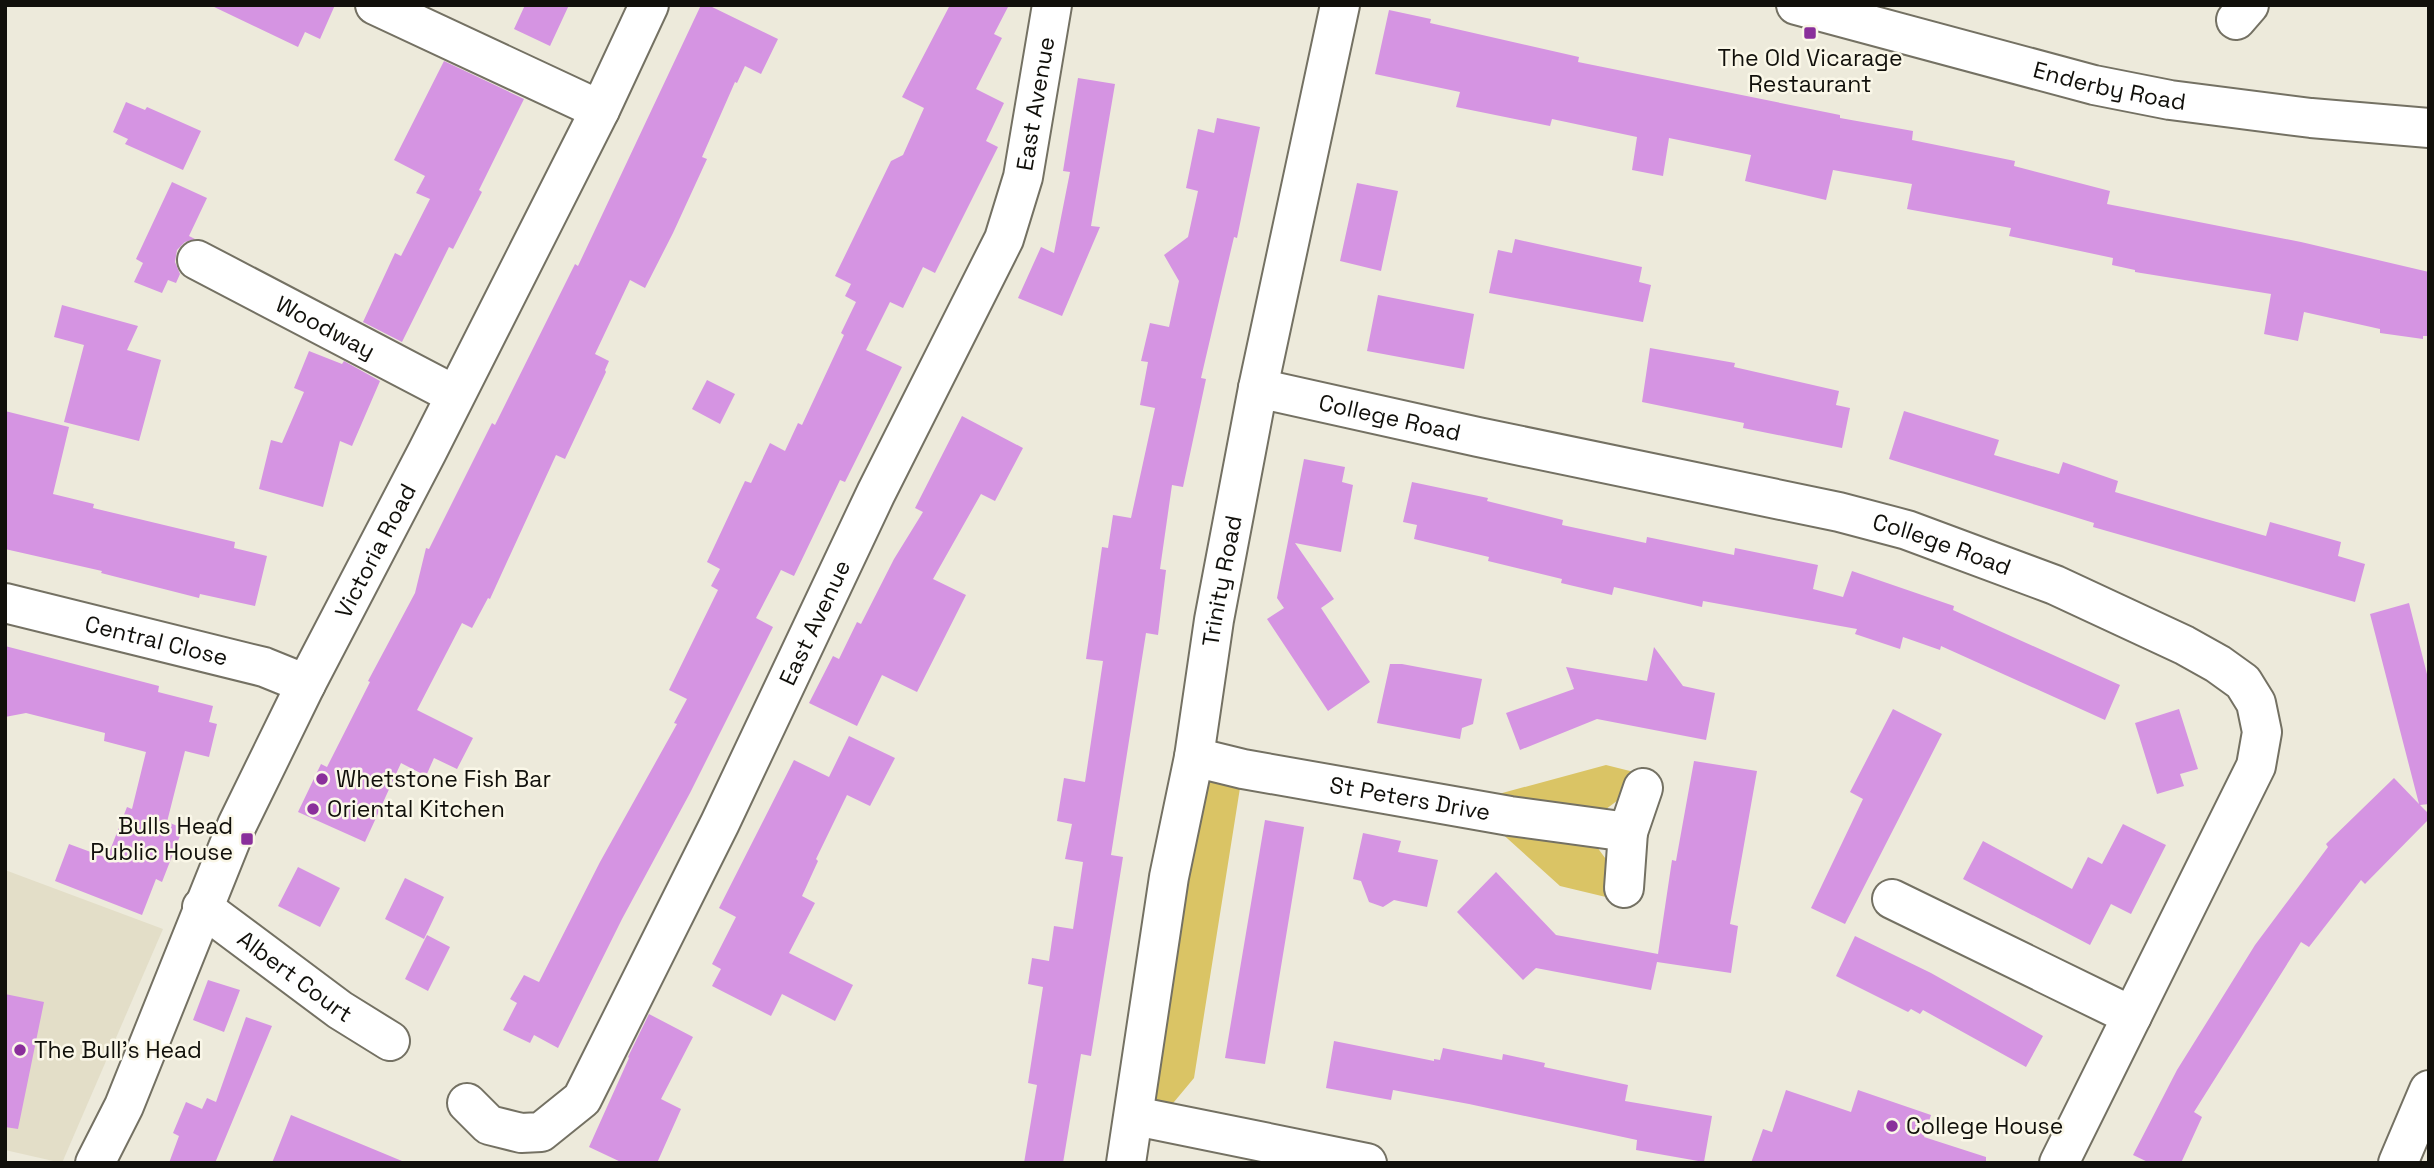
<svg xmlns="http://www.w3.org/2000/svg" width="2434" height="1168" viewBox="0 0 2434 1168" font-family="'Space Grotesk',sans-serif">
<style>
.built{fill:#e3dec8}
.green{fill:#dac465}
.building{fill:#d594e2}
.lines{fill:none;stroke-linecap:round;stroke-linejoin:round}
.street-casing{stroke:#747163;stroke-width:42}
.secondary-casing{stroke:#747163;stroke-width:42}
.primary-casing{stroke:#747163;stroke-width:42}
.street{stroke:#fff;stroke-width:38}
.secondary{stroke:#fff;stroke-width:38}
.primary{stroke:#fff;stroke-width:38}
.poi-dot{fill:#8a2f9b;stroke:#faf7e8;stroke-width:2.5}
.labels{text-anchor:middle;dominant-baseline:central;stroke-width:5;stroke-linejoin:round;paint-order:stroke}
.poi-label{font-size:23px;fill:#11100b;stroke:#faf7e8;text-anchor:start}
.street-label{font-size:23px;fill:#11100b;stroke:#faf7e8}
</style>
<rect width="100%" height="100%" fill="#edeadb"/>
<path class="built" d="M5 870 163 929 62 1163 5 1150Z"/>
<path class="green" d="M1194 757 1243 769 1194 1078 1159 1120 1141 1064Z
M1606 765 1634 772 1629 792 1598 815 1495 795Z
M1488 821 1597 847 1608 862 1610 898 1560 886Z"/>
<path class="building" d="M210 5H335L320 39 305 32 298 47Z
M525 5H569L550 46 514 29Z
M701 5H708L778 39 761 74 745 66 737 83 735 82 702 157 707 159 673 233 645 288 630 280 595 354 609 361 605 370 606 372 565 459 556 455 490 599 488 598 472 628 462 623 417 710 473 738 457 769 434 758 426 776 401 763 365 842 298 812 321 764 327 767 370 682 368 681 415 593 426 548 429 549 492 423 495 425 575 264 578 266Z
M950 5H1009L994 34 1002 38 976 89 1004 103 986 141 998 147 935 273 923 267 903 308 890 302 866 350 902 367 845 482 840 480 794 576 781 570 756 618 773 627 690 793 622 919 558 1048 534 1035 530 1043 503 1030 517 1003 510 999 524 975 539 982 600 862 677 724 674 723 687 699 669 690 718 590 711 586 720 569 707 562 745 481 751 483 770 443 785 451 798 423 802 425 844 335 841 333 856 302 845 296 851 284 835 276 891 161 903 155 924 108 902 97Z
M1389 10 1431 19 1430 23 1579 57 1578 62 1840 115V118L1913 131 1912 140 2015 161 2014 166 2110 191 2107 204 2301 242 2429 272V336H2423V339L2380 333V329L2304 312 2298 341 2264 334 2271 294 2135 272V270L2112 265 2113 258 2009 236 2011 228 1907 209 1912 184 1833 170 1826 200 1745 181 1751 155 1669 138 1663 176 1632 170 1637 137 1552 119 1550 126 1456 107 1460 92 1375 74Z
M444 61 524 99 479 190 482 192 453 249 449 247 402 342 363 322 395 253 401 256 430 199 416 193 425 176 394 160Z
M1078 78 1115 84 1091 226 1100 227 1062 316 1018 298 1041 247 1054 253 1070 172 1063 171Z
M126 102 145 110 147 107 201 131 183 170 125 144 128 139 113 132Z
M1217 118 1260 127 1237 238 1234 237 1201 378 1206 379 1183 487 1172 485 1160 569 1166 570 1158 635 1146 633 1111 855 1123 857 1091 1056 1081 1054 1063 1163H1024L1037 1085 1028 1083 1043 987 1028 984 1032 958 1049 961 1054 926 1073 929 1083 862 1065 859 1072 824 1057 821 1064 778 1085 782 1103 661 1086 659 1102 547 1108 548 1113 515 1131 518 1155 408 1140 405 1148 362 1141 361 1150 323 1169 327 1179 281 1164 255 1188 237 1198 191 1186 188 1198 129 1214 133Z
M172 182 207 198 189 236 195 239 185 242 177 250 175 262 180 274 176 283 168 280 162 293 134 282 143 263 136 259Z
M1357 183 1398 191 1381 271 1340 261Z
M1515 239 1642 267 1639 282 1651 285 1643 322 1489 293 1498 250 1512 253Z
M1378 295 1474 314 1464 369 1367 351Z
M62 305 138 326 127 350 161 360 139 441 64 422 84 345 54 337Z
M1650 348 1735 363 1734 367 1839 391 1836 405 1850 408 1842 448 1743 428 1744 423 1642 402Z
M309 351 342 364 344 361 380 381 352 446 340 441 323 507 259 489 271 440 282 443 304 392 294 388Z
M707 380 735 394 720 424 692 409Z
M5 411 69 427 53 494 94 504 93 508 235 542 234 548 267 556 255 606 200 594 199 598 101 573 102 571 5 549Z
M1904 411 1999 440 1994 455 2059 474 2063 462 2118 481 2115 492 2199 517 2266 536 2270 522 2341 542 2338 556 2365 564 2355 602 2093 527 2094 523 1889 459Z
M962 416 1023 448 995 501 981 494 933 579 966 595 917 692 882 675 857 726 809 703 833 656 839 659 857 622 861 624 894 559 923 512 915 508Z
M1304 459 1345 467 1342 482 1353 485 1341 552 1295 543 1334 599 1321 608 1370 682 1328 711 1267 619 1284 608 1277 598Z
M1412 482 1488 498 1487 501 1563 520 1562 525 1646 543 1647 537 1734 555 1735 548 1818 565 1813 589 1843 597 1852 571 1954 606 1953 610 2120 685 2105 720 1941 646 1940 650 1903 637 1900 649 1855 634 1857 629 1703 601 1702 607 1614 587 1612 595 1561 583 1562 579 1488 561 1489 557 1414 539 1417 525 1403 522Z
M2409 603 2429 682V804L2420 805 2429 814V819L2365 884 2361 880 2309 947 2301 942 2194 1112 2202 1117 2181 1163H2150L2133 1155 2177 1070 2255 945 2328 847 2326 844 2394 778 2419 804 2370 614Z
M5 646 159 686 158 692 213 706 209 722 217 724 209 757 185 751 167 822 183 828 162 882 156 879 142 915 55 881 69 844 107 858 127 807 132 809 146 752 104 741 105 733 26 713 5 717Z
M1654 647 1683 686 1715 693 1706 740 1597 719 1520 750 1506 713 1574 689 1566 667 1647 681Z
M1390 664H1402L1482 679 1473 724 1462 728 1460 739 1377 723Z
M1893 709 1942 734 1845 924 1811 908 1863 799 1850 792Z
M2179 709 2198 769 2180 774 2184 786 2157 794 2135 723Z
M849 736 895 758 870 806 847 795 816 859 818 861 802 896 815 903 789 953 853 985 835 1021 782 994 771 1016 712 986 721 969 712 964 736 917 719 908 794 760 829 777Z
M1694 761 1757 771 1730 924 1738 926 1731 973 1657 962 1651 990 1536 968 1523 980 1457 912 1496 872 1556 935 1658 954 1672 860 1676 861Z
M1265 820 1304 827 1265 1064 1225 1058Z
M2123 824 2166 845 2131 914 2111 904 2090 945 1963 879 1983 841 2072 889 2088 857 2102 864Z
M1363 833 1401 841 1398 852 1438 860 1427 907 1394 900 1383 907 1369 902 1361 881 1353 879Z
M298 867 340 888 320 927 278 906Z
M405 878 444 897 424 939 385 919Z
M427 935 450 947 428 991 405 979Z
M1855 936 1931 973 2043 1036 2026 1067 1923 1010 1920 1014 1911 1009 1908 1012 1836 976Z
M208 980 240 990 224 1032 193 1020Z
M5 994 44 1002 18 1129 5 1127Z
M649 1014 693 1037 661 1099 681 1109 657 1163H623L589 1147 629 1058 628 1057Z
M246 1017 272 1026 215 1163H169L179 1136 173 1133 186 1102 202 1109 207 1098 216 1102Z
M1334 1041 1434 1061V1059L1440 1060 1443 1048 1502 1060 1503 1054 1545 1063 1544 1067 1628 1085 1625 1101 1712 1116 1704 1162 1636 1150 1637 1140 1469 1104 1393 1090 1391 1100 1326 1088Z
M1786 1090 1851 1112 1858 1090 1931 1115 1924 1137 1986 1157V1163H1751L1763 1129 1772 1132Z
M291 1115 402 1161V1163H272Z"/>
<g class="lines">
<g class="street-casing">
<g id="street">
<path d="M375 5 600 110"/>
<path d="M2236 20 2249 5"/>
<path id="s1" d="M197 260 455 395"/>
<path id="s2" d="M1258 388 1478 437 1839 512 1907 530 2055 585 2184 645 2218 664 2243 682 2256 703 2262 732 2256 766 2059 1163"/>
<path id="s3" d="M5 603 264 667 306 684"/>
<path id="s4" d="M1194 757 1243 769 1510 816 1628 832 1643 788"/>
<path d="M1624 888 1628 832"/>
<path d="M1892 899 2132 1016"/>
<path id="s5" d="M202 907 340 1010 390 1041"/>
<path id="s6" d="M467 1103 489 1125 521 1133 541 1132 582 1099 720 823 876 493 1004 239 1023 177 1052 5"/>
<path d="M1135 1116 1367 1163"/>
<path id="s7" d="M1126 1163 1169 877 1194 757 1214 620 1258 388 1340 5"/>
</g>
</g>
<g class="secondary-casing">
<g id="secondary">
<path id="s8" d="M1796 5 2094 85 2170 100 2311 118 2429 128"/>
<path id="s9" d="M95 1163 124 1106 237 825 306 684 427 452 600 110 649 5"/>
</g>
</g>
<g class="primary-casing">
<path id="primary" d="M2398 1163 2429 1090"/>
</g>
<use href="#street" class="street"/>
<use href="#secondary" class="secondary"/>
<use href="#primary" class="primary"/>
</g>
<g class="poi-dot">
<rect x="1803" y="26" width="14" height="14" rx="3.5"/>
<circle cx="322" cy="779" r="7"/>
<circle cx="313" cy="809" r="7"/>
<rect x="240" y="832" width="14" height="14" rx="3.5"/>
<circle cx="20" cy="1050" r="7"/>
<circle cx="1892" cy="1126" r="7"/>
</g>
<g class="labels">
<g class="poi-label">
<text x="1810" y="58" text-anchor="middle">The Old Vicarage<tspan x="1810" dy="26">Restaurant</tspan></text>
<text x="336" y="779">Whetstone Fish Bar</text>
<text x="327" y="809">Oriental Kitchen</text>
<text x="233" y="826" text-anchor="end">Bulls Head<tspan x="233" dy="26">Public House</tspan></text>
<text x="34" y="1050">The Bull's Head</text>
<text x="1906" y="1126">College House</text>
</g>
<g class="street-label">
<text stroke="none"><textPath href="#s8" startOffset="324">Enderby Road</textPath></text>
<text stroke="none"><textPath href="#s6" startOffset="1234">East Avenue</textPath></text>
<text stroke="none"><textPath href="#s1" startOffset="145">Woodway</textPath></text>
<text stroke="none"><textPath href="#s2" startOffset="135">College Road</textPath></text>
<text stroke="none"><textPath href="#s2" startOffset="702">College Road</textPath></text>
<text stroke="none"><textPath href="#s9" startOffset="674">Victoria Road</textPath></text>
<text stroke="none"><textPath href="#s7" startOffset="590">Trinity Road</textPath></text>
<text stroke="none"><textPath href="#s6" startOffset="667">East Avenue</textPath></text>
<text stroke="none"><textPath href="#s3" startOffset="156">Central Close</textPath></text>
<text stroke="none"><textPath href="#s4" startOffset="220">St Peters Drive</textPath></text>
<text stroke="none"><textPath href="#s5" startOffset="116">Albert Court</textPath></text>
</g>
</g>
<rect width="2434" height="1168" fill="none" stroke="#11100b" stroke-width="14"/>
</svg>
